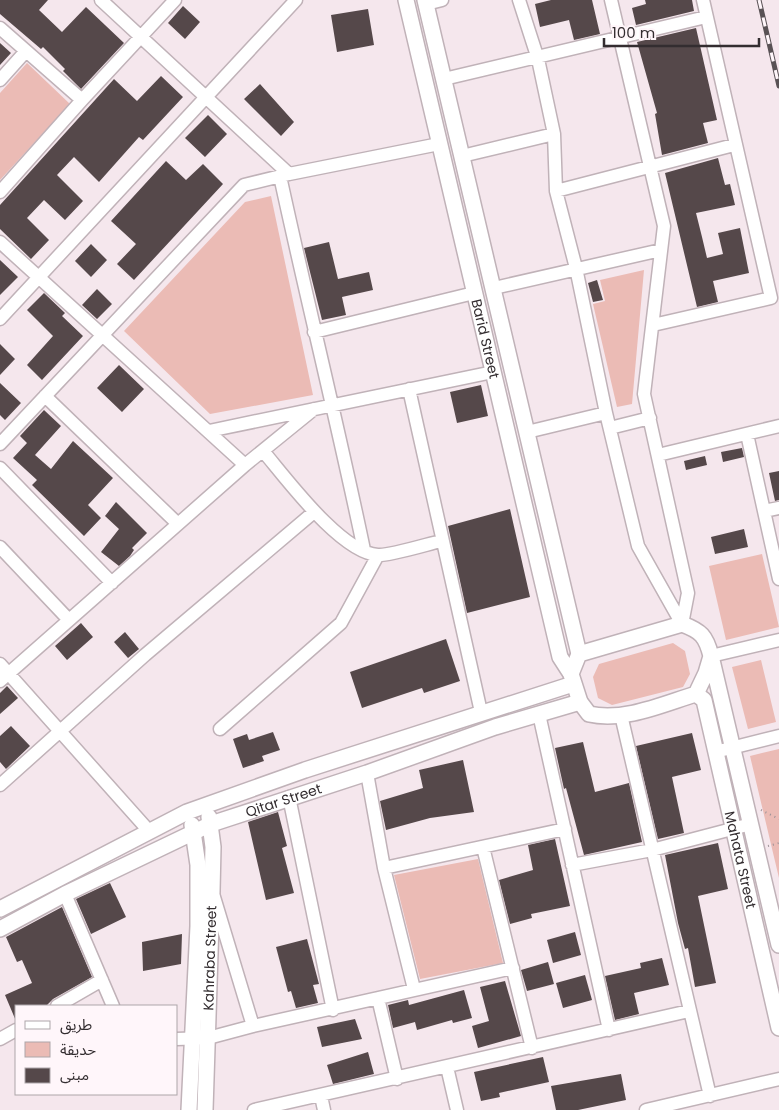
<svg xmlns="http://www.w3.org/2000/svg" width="779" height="1110" viewBox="0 0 779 1110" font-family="Poppins,'Noto Sans Arabic',sans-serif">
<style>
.green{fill:#ebbbb5}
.building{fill:#55484a}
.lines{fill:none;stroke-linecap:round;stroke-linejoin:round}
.minor-casing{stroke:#c0b2b8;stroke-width:15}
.major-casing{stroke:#c0b2b8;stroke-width:18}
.path{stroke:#9c9297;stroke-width:2;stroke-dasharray:1 4;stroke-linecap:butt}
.minor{stroke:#fff;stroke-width:12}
.major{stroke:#fff;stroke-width:15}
.rail-casing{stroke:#595255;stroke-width:5}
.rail{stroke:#fff6fa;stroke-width:3;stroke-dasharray:9;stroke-linecap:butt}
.labels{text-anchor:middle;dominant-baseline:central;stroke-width:5;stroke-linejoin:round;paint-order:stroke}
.street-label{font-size:14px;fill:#332d30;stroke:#fff6fa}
</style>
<rect width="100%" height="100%" fill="#f5e7ed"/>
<path class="green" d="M27 63 70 104 0 180V93Z
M271 196 313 395 210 414 124 331 245 202Z
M644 270 632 404 617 407 593 304 605 301 600 280Z
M762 554 779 627 726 640 709 566Z
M673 643 685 651 690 674 683 687 612 705 598 698 593 677 599 664Z
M761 660 776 722 748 729 732 667Z
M779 749V878L750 756Z
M478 859 503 963 420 979 394 875Z"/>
<path class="building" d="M0 0H48L39 10 62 32 86 7 124 43 81 89 63 71 65 69 43 47 41 49 0 14Z
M551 0H592L600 34 574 40 569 20 540 27 535 4Z
M645 0H692L694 11 636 25 632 8 646 4Z
M183 6 200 22 185 39 168 23Z
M368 9 374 45 337 52 331 15Z
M696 28 717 120 703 123 708 143 662 155 655 114 657 113 637 42Z
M0 43 11 53 0 65Z
M161 76 183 97 143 140 139 137 99 182 74 157 57 175 83 201 65 220 44 200 27 218 49 240 31 259 0 229V205L114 79 137 101Z
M260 84 294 122 281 136 244 99Z
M208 115 227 134 205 157 185 138Z
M718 158 725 185 730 184 735 205 696 213 702 237 707 258 723 254 718 233 740 228 749 273 713 281 718 302 697 307 665 173Z
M166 161 186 180 203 164 223 184 134 280 117 264 136 244 111 221Z
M329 242 338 279 369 272 373 290 342 297 346 315 322 320 304 248Z
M91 244 107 260 91 277 75 261Z
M0 260 18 277 0 295Z
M597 280 603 300 593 302 588 283Z
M97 289 112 304 97 319 82 305Z
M44 293 65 313 62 316 83 336 42 380 27 365 53 336 27 310Z
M0 344 15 359 0 375Z
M119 365 144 389 122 412 97 388Z
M0 383 21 403 5 420 0 415Z
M481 385 488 416 457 423 450 392Z
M44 410 61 426 35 455 51 469 73 441 113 478 88 505 101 518 84 536 32 485 37 480 13 458 27 443 20 436Z
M742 448 744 457 723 462 721 452Z
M705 456 707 465 686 470 684 461Z
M779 471V500L775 501 769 473Z
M116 502 147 533 132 548 134 550 130 556 119 566 101 552 119 529 105 516Z
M510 509 530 597 467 613 448 526Z
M744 529 748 547 715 554 711 537Z
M81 623 93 637 67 660 55 646Z
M125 632 139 649 128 658 114 642Z
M446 639 460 681 424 693 422 688 362 708 350 672Z
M7 686 18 698 0 714V693Z
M11 726 30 746 6 769 0 762V736Z
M273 732 280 750 262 756 264 761 243 768 233 739 247 734 249 740Z
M692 733 701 770 672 777 684 833 658 839 636 746Z
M583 742 595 792 629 783 642 842 584 855 566 788 564 789 555 748Z
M463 760 474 812 430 818 386 830 380 801 423 788 419 770Z
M278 812 287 846 282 848 294 893 266 900 248 822Z
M555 839 570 906 531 914 532 918 510 924 499 880 533 870 528 845Z
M718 843 728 889 698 896 716 983 695 987 688 948 685 949 678 923 665 855Z
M110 883 126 917 91 934 76 899Z
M62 907 92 977 53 999 46 1006H16V1021L5 995 32 983 22 960 17 962 6 937Z
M575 932 581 955 553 963 547 940Z
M182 934 181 964 143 971 142 942Z
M307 939 319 984 313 985 318 1003 296 1008 291 991 288 992 276 947Z
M662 958 669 985 634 993 639 1014 615 1020 605 976 641 968 640 963Z
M548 962 554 984 527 991 521 970Z
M585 975 592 1000 563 1008 556 983Z
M505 981 521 1036 478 1048 472 1026 489 1021 480 987Z
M464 990 472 1018 453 1023 452 1020 417 1030 415 1022 393 1028 388 1005 408 1000 409 1005Z
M355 1019 362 1039 322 1047 317 1027Z
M368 1052 374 1074 333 1084 327 1065Z
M543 1057 549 1082 499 1093 500 1097 481 1101 474 1072Z
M621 1074 626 1100 578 1110H556L551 1086Z"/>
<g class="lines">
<g class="minor-casing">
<path id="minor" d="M101 0 289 174 439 144
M519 0 538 59 554 134 556 191 576 268 606 413 638 546 682 624
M611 0 664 226 644 394 688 593 682 624
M426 4 442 0
M0 28 82 100
M444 79 706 17
M0 80 26 51
M462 156 554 134
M280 176C307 301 338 425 364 550
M556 191 734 145
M0 192 82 100 175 0
M0 242 245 465
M494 288 661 250
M0 319 296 0
M653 325 771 298 703 0
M314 332 474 293
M409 389 481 712
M45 396 178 524
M610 428 650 418
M209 431 493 372
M527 432 606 413
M747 434 779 579
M0 444 244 185 289 174
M263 451C286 478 341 553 378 555 389 556 428 544 441 541
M658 455 779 426
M0 468 112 583
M764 511 779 508
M0 547 69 620
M711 656 779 640
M0 664 149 831
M0 681 245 465 314 409
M539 714 609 1030
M621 715 710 1096
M220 729 341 623 378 555
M723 750 779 736
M367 773 384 868 414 989
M0 785 145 655 314 512
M289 797 333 1010
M483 847 532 1048
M572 865 652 850 751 824
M384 868 565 829
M65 894 113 1006
M214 897 253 1026
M378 998 397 1079
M57 1006 102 980
M0 1039 16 1030
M176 1039 208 1038 253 1026 513 968
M447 1067 457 1110
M321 1096 324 1110
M254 1110 689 1011
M646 1110 779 1079"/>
</g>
<g class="major-casing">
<g id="major">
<path id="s1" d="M406 0 560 657 571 674"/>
<path d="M425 0 579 654"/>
<path d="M711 656 706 673 696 694C663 704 624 722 589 714L580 702 571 674 579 654 682 624C701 631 706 636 711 656L779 945"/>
<path id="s2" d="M696 694 704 700 779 1028"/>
<path d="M0 909 187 812 305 770 573 684"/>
<path id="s3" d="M0 929 65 894 211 824 367 773 495 727 580 702"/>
<path d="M189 1110 198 926V865L192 825"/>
<path id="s4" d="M205 1110 212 891 213 847 209 817"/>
</g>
</g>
<path class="path" d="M761 810 779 819
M768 846 779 843"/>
<use href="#minor" class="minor"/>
<use href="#major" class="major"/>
<g class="rail-casing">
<path id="rail" d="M759 0 779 86"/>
</g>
<use href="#rail" class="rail"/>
</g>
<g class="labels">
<g class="street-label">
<text stroke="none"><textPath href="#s1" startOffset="348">Barid Street</textPath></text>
<text stroke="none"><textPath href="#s3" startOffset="312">Qitar Street</textPath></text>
<text stroke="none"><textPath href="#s2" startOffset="174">Mahata Street</textPath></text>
<text stroke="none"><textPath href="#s4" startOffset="152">Kahraba Street</textPath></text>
</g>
</g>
<rect x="15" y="1005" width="162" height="90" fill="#fff6fa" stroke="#ada6a9"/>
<rect x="25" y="1021" width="25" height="8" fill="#ffffff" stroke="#ada6a9"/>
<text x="60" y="1030" font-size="15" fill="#332d30">طريق</text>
<rect x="25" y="1042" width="25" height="15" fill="#ebbbb5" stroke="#ada6a9"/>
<text x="60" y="1055" font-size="15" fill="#332d30">حديقة</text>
<rect x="25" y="1068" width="25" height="15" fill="#55484a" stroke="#ada6a9"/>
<text x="60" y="1080" font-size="15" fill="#332d30">مبنى</text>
<path d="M604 38v8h155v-8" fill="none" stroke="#332d30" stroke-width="2.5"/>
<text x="612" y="38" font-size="15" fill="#332d30" stroke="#fff6fa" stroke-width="4" paint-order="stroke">100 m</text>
</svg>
